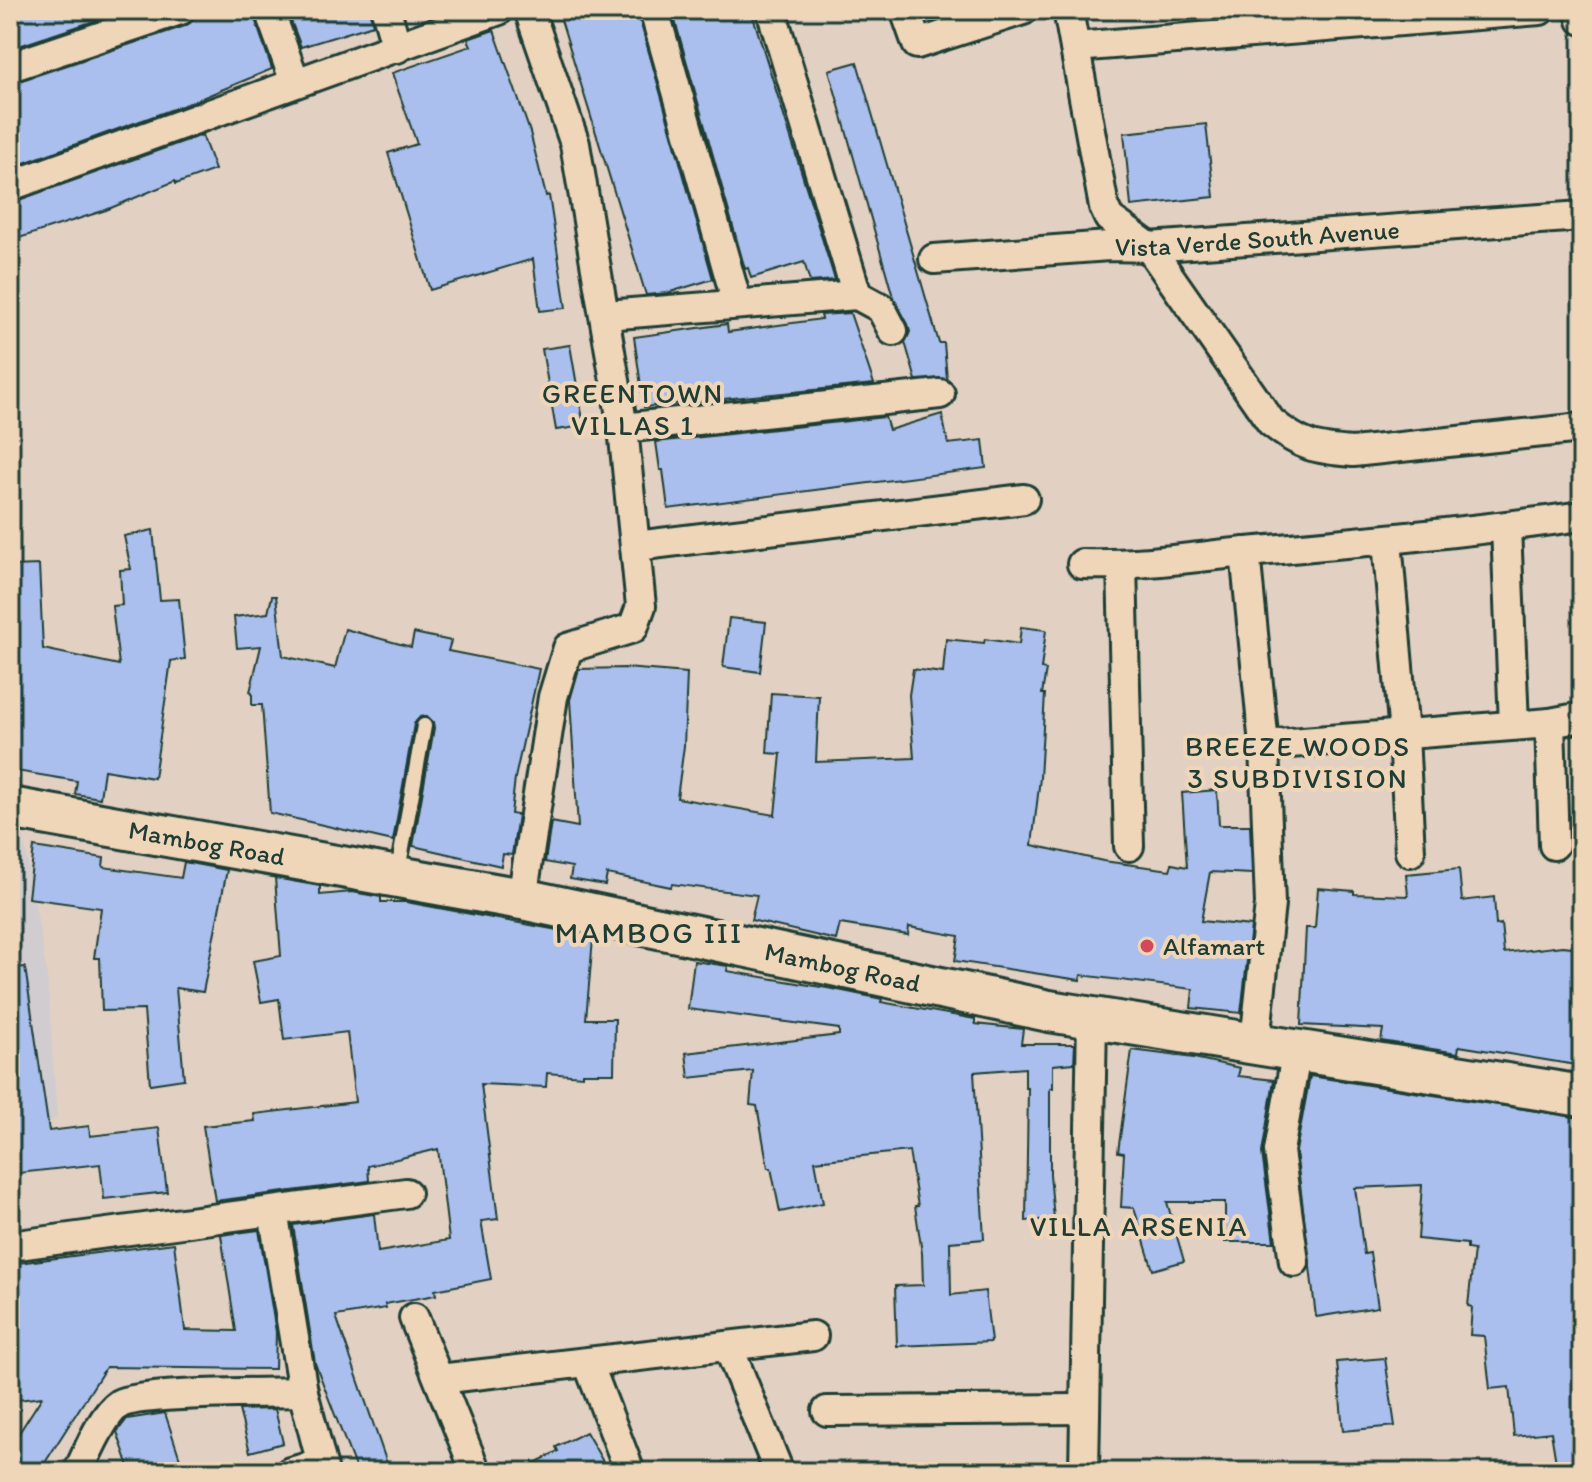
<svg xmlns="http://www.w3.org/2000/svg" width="1592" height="1482" viewBox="0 0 1592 1482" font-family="Itim,sans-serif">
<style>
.built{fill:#d1ccd0}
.building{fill:#aabfed;stroke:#1f3d34;stroke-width:2}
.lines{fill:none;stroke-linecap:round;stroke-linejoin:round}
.lane-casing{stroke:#1f3d34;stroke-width:20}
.street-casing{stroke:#1f3d34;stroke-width:34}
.secondary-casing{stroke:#1f3d34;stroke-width:46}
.lane{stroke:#f0d6b8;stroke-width:14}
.street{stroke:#f0d6b8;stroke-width:28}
.secondary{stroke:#f0d6b8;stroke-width:40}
.poi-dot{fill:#d1495b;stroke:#f0d6b8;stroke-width:3}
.labels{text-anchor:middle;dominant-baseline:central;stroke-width:8;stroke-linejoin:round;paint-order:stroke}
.street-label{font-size:26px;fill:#1f3d34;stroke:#f0d6b8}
.poi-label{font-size:26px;fill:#1f3d34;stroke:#f0d6b8;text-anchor:start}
.neighbourhood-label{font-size:28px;letter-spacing:2px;fill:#1f3d34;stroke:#f0d6b8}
.quarter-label{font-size:30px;letter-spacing:2px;fill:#1f3d34;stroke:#f0d6b8}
</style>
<rect width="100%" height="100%" fill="#e2d1c3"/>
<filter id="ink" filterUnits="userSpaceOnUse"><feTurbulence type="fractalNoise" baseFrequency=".0125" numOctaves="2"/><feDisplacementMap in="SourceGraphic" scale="16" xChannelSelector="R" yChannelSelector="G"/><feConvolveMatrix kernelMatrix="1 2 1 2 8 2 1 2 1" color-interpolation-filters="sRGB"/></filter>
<g filter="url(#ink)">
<path class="built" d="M10 822H21L47 974 57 1118 10 1140Z"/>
<path class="building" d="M10 10H127L10 49Z
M197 10H252L272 69 190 103 10 168V84L185 26 193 21Z
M287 10H369L373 25 301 47Z
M558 10H637L713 279 667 293 646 295Z
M672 10H751L835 280 810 282 804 262 751 278 748 268 745 269Z
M494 30 530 132 546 196 549 195 566 308 540 311 533 259 430 290 388 153 417 144 392 73 471 46 468 39Z
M857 62 939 343H944L947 379 916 380 905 342 910 332 908 324 893 297 829 70Z
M1206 124 1214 197 1131 206 1124 133Z
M202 135 215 170 176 184 175 181 106 210 10 241V203Z
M850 313 874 384 644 407 634 337 727 324 728 332 822 319 821 315Z
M570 345 584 426 556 430 542 349Z
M942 414 948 444 983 440 986 468 668 509 663 470H660L656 442 885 417 889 430Z
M153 530 160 600 179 599 185 659 171 661 154 778 104 770 100 798 75 794 77 781 10 770V566L39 565 43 649 119 665 112 606 122 605 120 570 131 569 124 536Z
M272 596H276L283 656 335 668 345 629 411 647 414 633 451 641 448 651 539 669 515 778 511 814 518 815 512 855 503 854 501 866 413 846 434 728 433 722 427 716 420 717 414 724 393 841 270 813 262 705H252V693L250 692 261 646 237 648 234 617 268 613Z
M729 618 766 622 760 672 723 667Z
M1021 627 1046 630 1041 669 1046 670 1042 694H1045L1040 778 1032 845 1103 861 1170 870 1172 864 1187 867 1182 793 1217 790 1219 825H1250L1252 874 1210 872 1201 921 1251 926 1241 1013 1191 1008 1193 989 1081 975 1080 980 955 961 959 936 909 927 908 935 840 924 836 940 751 920 757 895 672 884 671 887 607 874 605 885 570 879 572 867 545 862 551 822 578 827 570 700 579 669 625 668 687 673 684 746 677 798 775 815 781 754 767 753 771 693 819 696 816 762 914 758 909 695 913 669 943 673 946 639 984 643 985 639 1019 644Z
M34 847 104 858 103 867 181 878 184 862 227 870 203 992 176 988 184 1079 150 1084 144 1010 102 1011 100 958H94L101 908 28 898Z
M1459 869 1462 901 1494 897 1496 925 1501 924 1504 953 1562 946 1582 948V1066L1459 1046 1458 1053 1381 1041 1383 1029 1301 1025 1306 928H1315L1318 888 1354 891V894L1408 896 1406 874Z
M275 878 320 886V895L352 892 381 897V902H406L563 931 562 936 593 939 586 1019H615L614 1073H582V1076L547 1073 546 1087 481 1084 498 1219 481 1221 491 1279 435 1290 436 1295 385 1304 386 1308 336 1316 390 1472H357L315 1363 293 1225 374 1214 378 1252 449 1240 438 1149 368 1166 369 1181 215 1201 203 1126 255 1121 254 1114 355 1102 347 1032 284 1040 279 999 261 1002 253 961 281 956Z
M694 961 728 966 727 971 833 989 882 999 881 1002 975 1019V1024L1023 1029 1021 1044H1075L1074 1063 1053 1065V1088H1050V1174L1054 1219 1026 1221 1028 1088H1025V1068L974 1072 984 1239 950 1242 951 1295 985 1291 991 1342 897 1346 895 1286 923 1285 922 1253 915 1206H918L909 1151 815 1161 823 1203 780 1212 771 1168H768L757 1106 750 1105 753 1071 689 1078 686 1053 839 1035V1029L688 1009Z
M25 967 49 1131 89 1126 90 1136 159 1128 167 1192 104 1199 100 1164 10 1174V968Z
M1132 1050 1194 1058 1240 1068 1238 1076 1274 1080 1262 1153 1274 1242H1225V1202H1167L1184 1261 1153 1270 1134 1208 1121 1207 1124 1153 1118 1152Z
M1310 1076 1582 1118V1459L1556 1463 1551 1432 1514 1436 1509 1387 1490 1389 1484 1336 1470 1335 1472 1307 1468 1306 1474 1250 1467 1249V1244L1418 1239 1422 1185 1355 1188 1364 1254 1370 1253 1378 1307 1316 1317 1296 1151Z
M259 1230 276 1332 275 1369 106 1367 39 1472H10V1447L42 1397 10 1401V1264L174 1243 185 1330 236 1331 221 1235Z
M1385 1358 1395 1426 1343 1431 1337 1362Z
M275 1409 283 1443 250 1452 239 1410Z
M165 1413 181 1462 150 1472H131L117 1432 127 1419Z
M586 1432 609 1472H518L558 1451 556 1447Z"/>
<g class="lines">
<g class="lane-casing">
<path id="lane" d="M397 876 424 726"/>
</g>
<g class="street-casing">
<g id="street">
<path d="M269 10 295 82"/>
<path d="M386 10 397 48"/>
<path d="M654 10 737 303"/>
<path d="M905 10 917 44 1023 10"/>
<path d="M1068 10 1104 207 1109 218 1149 247 1271 422C1302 447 1315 449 1353 452L1582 428"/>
<path d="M1579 10 1582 20"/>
<path d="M1075 47 1540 10"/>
<path d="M10 67 180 10"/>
<path d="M10 186 499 10"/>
<path id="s1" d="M934 259 1109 246 1149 247 1582 216"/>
<path d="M857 295 881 308 893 331"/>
<path d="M606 315 857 295 771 10"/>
<path d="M623 428 940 394"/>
<path d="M1506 527 1514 725"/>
<path d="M1387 541 1404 735 1410 852"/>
<path d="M636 546 1024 499"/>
<path d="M1245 552 1264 745 1270 904 1255 1042"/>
<path d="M1082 564C1138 566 1192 557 1247 552 1359 542 1470 532 1582 516"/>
<path d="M1122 565 1129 846"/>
<path d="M1550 723 1554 845"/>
<path d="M1264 745 1550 723 1582 717"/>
<path d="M522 899 553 697 568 648 633 628 641 606 623 428 575 144 529 10"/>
<path d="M273 1211 303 1392 324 1472"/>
<path d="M10 1246 406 1193"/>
<path d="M1294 1262 1279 1151 1297 1049"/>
<path d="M414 1318 476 1472"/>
<path d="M728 1346 779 1472"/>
<path d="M588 1363 630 1472"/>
<path d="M439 1379 813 1336"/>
<path d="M827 1411 1085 1409"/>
<path d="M78 1472C87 1454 102 1415 119 1404 140 1392 271 1393 303 1392"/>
<path d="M290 1472 321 1464"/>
<path d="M1084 1472 1092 1018"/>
</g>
</g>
<g class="secondary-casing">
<g id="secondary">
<path id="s2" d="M10 808 522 899 1049 1011 1582 1096"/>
</g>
</g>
<use href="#lane" class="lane"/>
<use href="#street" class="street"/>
<use href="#secondary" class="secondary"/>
</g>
</g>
<circle class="poi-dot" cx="1147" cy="946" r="8"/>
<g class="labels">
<g class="street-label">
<text stroke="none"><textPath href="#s1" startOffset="324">Vista Verde South Avenue</textPath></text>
<text stroke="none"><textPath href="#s2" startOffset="200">Mambog Road</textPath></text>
<text stroke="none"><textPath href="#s2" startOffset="848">Mambog Road</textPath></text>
</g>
<g class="poi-label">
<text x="1163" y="946">Alfamart</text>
</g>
<g class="neighbourhood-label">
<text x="633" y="393">GREENTOWN<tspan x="633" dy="32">VILLAS 1</tspan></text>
<text x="1298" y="746">BREEZE WOODS<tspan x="1298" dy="32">3 SUBDIVISION</tspan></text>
<text x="1139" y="1226">VILLA ARSENIA</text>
</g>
<g class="quarter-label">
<text x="649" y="932">MAMBOG III</text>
</g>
</g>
<rect width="1592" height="1482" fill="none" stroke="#f0d6b8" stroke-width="40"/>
<rect x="20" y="20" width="1552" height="1442" fill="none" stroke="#1f3d34" stroke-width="3" filter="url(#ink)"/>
</svg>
